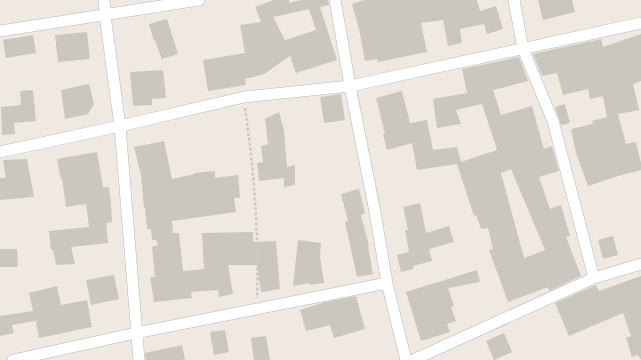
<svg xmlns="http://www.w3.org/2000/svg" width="641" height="360" viewBox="0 0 641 360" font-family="Jost,sans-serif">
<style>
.building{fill:#cbc7bf;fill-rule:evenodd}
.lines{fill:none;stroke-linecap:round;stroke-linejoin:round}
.minor-casing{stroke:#b4b7c1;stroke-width:12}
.path{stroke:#c9c9c9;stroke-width:2.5;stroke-dasharray:3 2;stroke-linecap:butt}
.minor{stroke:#fff;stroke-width:11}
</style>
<rect width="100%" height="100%" fill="#efe9e1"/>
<path class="building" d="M273 0H289V3L301 0H328L329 5 320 7 337 60 296 73 290 56 264 74 245 79 246 85 208 91 203 60 245 53 240 25 261 22 255 7ZM309 9 316 30 285 40 273 17Z
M364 0H477L480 11 496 6 503 29 487 34 484 24 460 29 462 43 448 46 443 20 421 23 427 52 378 62 377 59 365 61 359 29 352 4Z
M538 0H572L575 12 543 20Z
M167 19 178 54 162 59 155 40 154 41 149 24Z
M87 32 90 59 58 62 55 35Z
M641 34V81L633 84 639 110 618 114 626 144 636 142 641 163V170L615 177 588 186 576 153 571 129 593 124 592 121 607 117 603 96 590 99 588 89 563 95 557 73 542 76 533 54 601 39 603 47Z
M33 35 36 53 6 58 3 40Z
M519 57 528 81 493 90 501 115 532 106 544 149 552 146 559 171 539 177 550 209 561 205 570 236 566 237 581 276 549 291 548 287 508 302 489 250 493 249 488 228 481 229 476 215 474 216 457 164 417 170 412 143 387 150 383 134H385L376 98 402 91 410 123 427 120 433 150 457 147 461 162 497 150 482 104 456 110 461 124 437 128 433 99 467 93 462 69ZM511 169 545 250 524 258 501 173Z
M163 70 166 98 152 99V105L133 106 130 72Z
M89 84 94 104 88 114 65 119 61 90Z
M33 90 36 121 14 123 15 134 2 135 1 107 21 105 20 91Z
M341 94 345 120 324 123 320 97Z
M565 104 570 123 561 125 555 107Z
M279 112 284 130 287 167 295 165V185L284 187V178L259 181 257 163 263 162 261 146 268 144 265 119Z
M164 141 172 179 195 174 194 173 215 171V178L238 175 240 198H234L236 212 172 221 173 233H179L183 271 204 269 202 233 253 232V242L276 241 280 289 261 292 257 265H228L233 294 219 297 218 290 191 292 192 298 154 302 150 277H155L152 247 158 245 156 240H152L151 229H147L145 208H144L141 175 134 147Z
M97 152 103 187H109L111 204 112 222 106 223 108 243 71 247 75 264 56 265 53 250H51L49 231 89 227 86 204 66 207 62 179H61L57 159Z
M27 159 34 197 0 200V178H6L3 160Z
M359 189 365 213 361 215 369 246H368L373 274 357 277 345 222 348 221 341 194Z
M420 203 426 233 449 226 454 242 429 249 432 261 413 266 414 269 401 272 397 255 409 252 405 230H408L403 207Z
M613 236 618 255 603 259 598 240Z
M298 240 321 243 320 257 324 283 310 285V283L293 286Z
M0 249H17L18 267H0Z
M477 270 480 282 448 288 454 306 451 307 456 321 447 324 450 332 421 341 406 292Z
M114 275 119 299 91 305 86 280Z
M641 276V359H640L638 355 632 357 626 338 631 336 623 313 569 336 555 303 596 285 599 291Z
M57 286 61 305 87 300 92 327 39 338 35 317V321L12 325 14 333 0 336V316L33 311 29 293Z
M356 296 365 329 334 338 330 325 306 331 300 310 325 302Z
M225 330 229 352 214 355 210 332Z
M504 333 512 352 494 360 486 341Z
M266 336 270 360H254L251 338Z
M182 345 185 360H146L145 353Z"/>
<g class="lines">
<g class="minor-casing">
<path id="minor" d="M104 0 105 15 120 126 139 360
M335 0 350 86 374 207 387 283 406 360
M514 0 523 49 553 121 594 278
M0 31 199 0
M0 152 120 126 244 97 350 86 641 23
M13 360 136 333 387 283
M413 360 594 278 641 264"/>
</g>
<path class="path" d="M245 108C254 171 259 235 257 298"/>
<use href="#minor" class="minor"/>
</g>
</svg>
